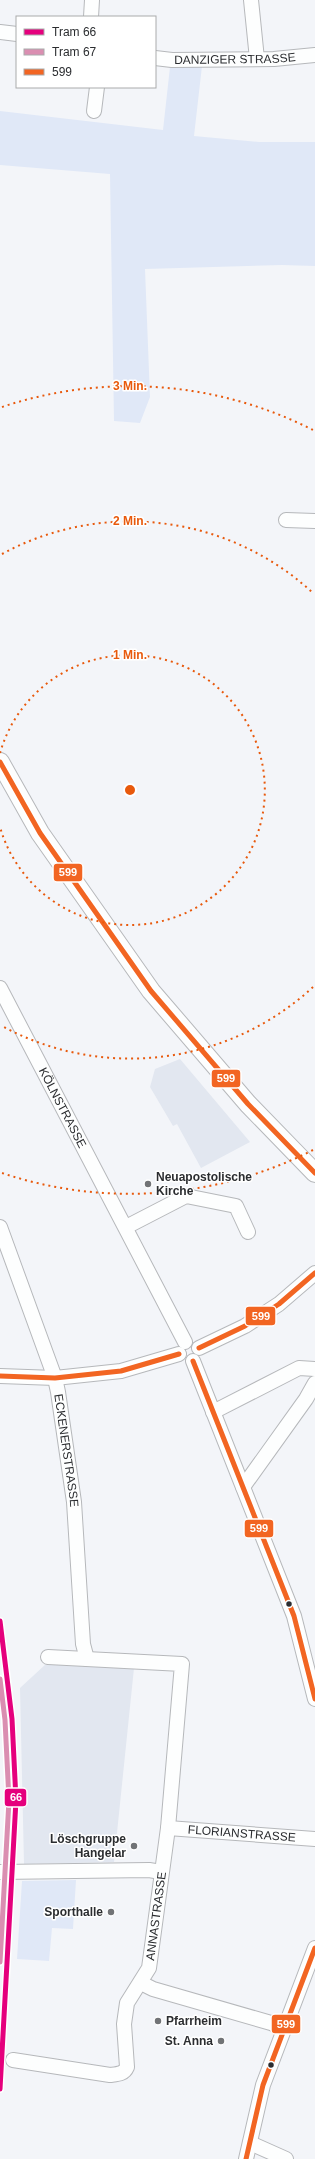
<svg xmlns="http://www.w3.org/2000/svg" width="315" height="2159" viewBox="0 0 315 2159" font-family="Arial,sans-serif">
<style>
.built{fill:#e2e7f0}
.green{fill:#e0e8f7}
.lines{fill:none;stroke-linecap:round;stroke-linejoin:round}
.minor-casing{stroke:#b6b8bb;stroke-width:16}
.major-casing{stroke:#b6b8bb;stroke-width:20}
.minor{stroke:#fdfefe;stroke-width:14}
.major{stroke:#fdfefe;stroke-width:18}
.bus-1-casing{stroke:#fff;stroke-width:8}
.bus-1{stroke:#f26522;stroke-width:5}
.tram-1-casing{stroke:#fff;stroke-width:8}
.tram-2-casing{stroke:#fff;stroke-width:8}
.tram-1{stroke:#e5007d;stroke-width:5}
.tram-2{stroke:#da8eb1;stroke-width:5}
.ring{fill:none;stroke:#e8590c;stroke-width:2;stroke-dasharray:2 4}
.poi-dot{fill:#717376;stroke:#fff;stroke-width:1.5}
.bus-dot{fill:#2b2d30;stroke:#fff;stroke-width:1.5}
.labels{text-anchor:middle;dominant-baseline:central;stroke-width:3;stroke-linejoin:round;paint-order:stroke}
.street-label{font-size:12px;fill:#2b2d30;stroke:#fff}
.poi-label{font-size:12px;font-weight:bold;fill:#2b2d30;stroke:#fff;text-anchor:end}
.centre{fill:#e8590c;stroke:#fff;stroke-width:2}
.ring-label{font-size:12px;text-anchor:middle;font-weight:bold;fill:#e8590c;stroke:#fff;stroke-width:3;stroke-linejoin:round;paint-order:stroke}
.line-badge{stroke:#fff;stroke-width:1.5}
.badge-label{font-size:11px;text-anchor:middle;font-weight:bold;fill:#fff}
</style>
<rect width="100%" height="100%" fill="#f3f5f9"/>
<path class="built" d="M180 1059 250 1142 201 1168 177 1124 173 1126 150 1087 155 1069Z
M46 1664 134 1668 114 1862 24 1864 20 1688Z"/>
<path class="green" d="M202 66 194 136 259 142H315V266L282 265 145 269 150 397 140 423 114 421 110 174 0 165V111L163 130 170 67Z
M76 1880 73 1929 52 1928 49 1961 17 1959 22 1881Z"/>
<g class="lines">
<g class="minor-casing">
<g id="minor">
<path d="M251 0 257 59"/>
<path d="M91 17 92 0"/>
<path d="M0 32 17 34"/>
<path id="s1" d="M155 58 172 60 274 59 315 55"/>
<path d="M94 111 97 87"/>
<path d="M286 520 315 521"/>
<path id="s2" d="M0 988 185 1342"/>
<path id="s3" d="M0 1227 55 1378 58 1392 74 1502 83 1644 87 1659"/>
<path d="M126 1227 186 1196 236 1206 248 1232"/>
<path d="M199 1348 245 1326 279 1304 315 1273"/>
<path d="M193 1361 294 1616 315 1699"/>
<path d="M0 1376 55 1378 121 1371 179 1354"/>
<path d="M213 1412 299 1368 315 1369"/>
<path d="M243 1487 306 1399 315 1383"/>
<path id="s4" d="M168 1828 315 1839"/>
<path d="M0 1872 149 1870 161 1872"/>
<path d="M141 1983 153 1989 271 2023 284 2029"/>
<path id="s5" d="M13 2060 110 2075C118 2074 124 2074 127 2067L124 2024 127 2003 149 1968 168 1828 182 1664 48 1657"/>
<path d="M250 2143 286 2159"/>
<path d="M246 2159 263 2085 315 1948"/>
</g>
</g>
<g class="major-casing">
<path id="major" d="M0 762 40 833 151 991 248 1104 315 1173"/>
</g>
<use href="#minor" class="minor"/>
<use href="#major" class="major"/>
<g class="bus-1-casing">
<path id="bus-1" d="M0 762 40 833 151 991 248 1104 315 1173
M199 1348 245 1326 279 1304 315 1273
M193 1361 294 1616 315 1699
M0 1376 55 1378 121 1371 179 1354
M246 2159 263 2085 315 1948"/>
</g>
<use href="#bus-1" class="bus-1"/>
<g class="tram-1-casing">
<path id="tram-1" d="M0 1621 12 1719 16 1800 0 2089"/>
</g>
<g class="tram-2-casing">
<path id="tram-2" d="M0 1679 5 1720 9 1800 0 1962"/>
</g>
<use href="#tram-1" class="tram-1"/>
<use href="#tram-2" class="tram-2"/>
</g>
<g class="ring">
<path d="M0 753A135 135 0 1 1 0 827"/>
<path d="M313 987A269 269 0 0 1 2 1026M2 554A269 269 0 0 1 313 593"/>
<path d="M313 1150A404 404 0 0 1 2 1173M2 407A404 404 0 0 1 313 430"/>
</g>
<g class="poi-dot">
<circle cx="148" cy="1184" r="4"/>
<circle cx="134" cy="1846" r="4"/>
<circle cx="111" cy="1912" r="4"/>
<circle cx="158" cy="2021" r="4"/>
<circle cx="221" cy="2041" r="4"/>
</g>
<g class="bus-dot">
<circle cx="289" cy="1604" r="3.5"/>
<circle cx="271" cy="2065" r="3.5"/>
</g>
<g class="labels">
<g class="street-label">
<text stroke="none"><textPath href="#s1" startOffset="80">DANZIGER STRASSE</textPath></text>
<text stroke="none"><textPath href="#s2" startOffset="135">KÖLNSTRASSE</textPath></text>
<text stroke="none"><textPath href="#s3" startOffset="234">ECKENERSTRASSE</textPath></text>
<text stroke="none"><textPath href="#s4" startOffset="74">FLORIANSTRASSE</textPath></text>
<text stroke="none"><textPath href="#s5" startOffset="276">ANNASTRASSE</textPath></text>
</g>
<g class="poi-label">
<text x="156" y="1177" text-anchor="start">Neuapostolische<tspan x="156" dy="14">Kirche</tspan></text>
<text x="126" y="1839">Löschgruppe<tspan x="126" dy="14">Hangelar</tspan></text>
<text x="103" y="1912">Sporthalle</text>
<text x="166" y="2021" text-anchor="start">Pfarrheim</text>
<text x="213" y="2041">St. Anna</text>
</g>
</g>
<circle cx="130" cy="790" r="6" class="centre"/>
<g class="ring-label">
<text x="130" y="390">3 Min.</text>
<text x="130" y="525">2 Min.</text>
<text x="130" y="659">1 Min.</text>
</g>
<g class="line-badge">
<rect x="53" y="863" width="30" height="19" rx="4" fill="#f26522"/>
<rect x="211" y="1069" width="30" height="19" rx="4" fill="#f26522"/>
<rect x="245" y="1306" width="31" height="20" rx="4" fill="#f26522"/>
<rect x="244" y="1519" width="30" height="19" rx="4" fill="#f26522"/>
<rect x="4" y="1788" width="23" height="19" rx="4" fill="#e5007d"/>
<rect x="271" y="2014" width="30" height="20" rx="4" fill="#f26522"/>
</g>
<g class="badge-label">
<text x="68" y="876">599</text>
<text x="226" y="1082">599</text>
<text x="261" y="1320">599</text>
<text x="259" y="1532">599</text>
<text x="16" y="1801">66</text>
<text x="286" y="2028">599</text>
</g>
<rect x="16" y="16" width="140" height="72" fill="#ffffff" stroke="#aaabac"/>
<rect x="24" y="29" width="20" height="6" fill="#e5007d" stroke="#aaabac"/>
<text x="52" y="36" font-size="12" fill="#2b2d30">Tram 66</text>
<rect x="24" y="49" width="20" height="6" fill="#da8eb1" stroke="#aaabac"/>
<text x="52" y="56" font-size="12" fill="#2b2d30">Tram 67</text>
<rect x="24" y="69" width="20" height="6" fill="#f26522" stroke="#aaabac"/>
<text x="52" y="76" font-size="12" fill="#2b2d30">599</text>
</svg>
